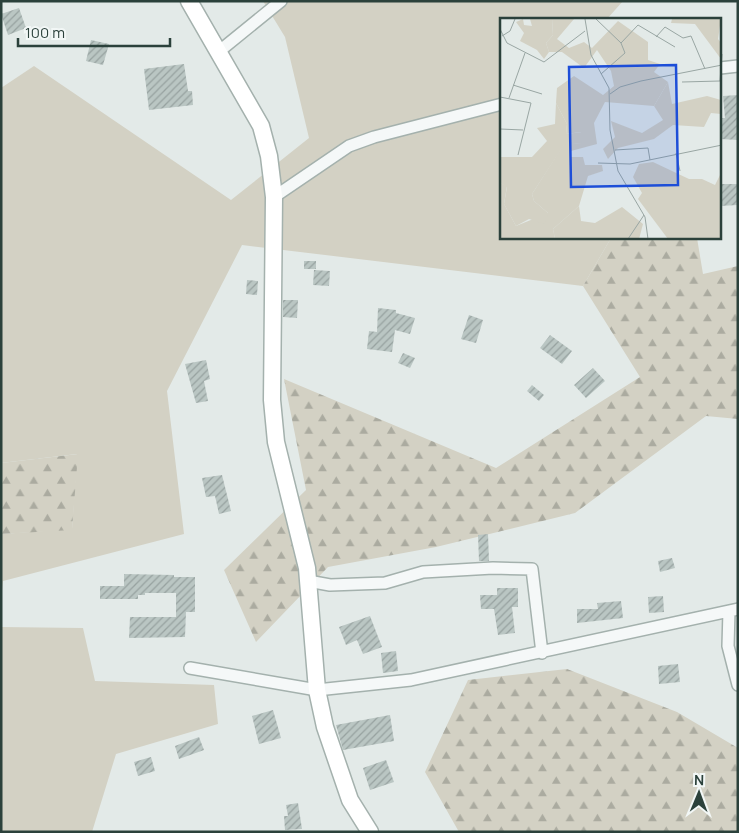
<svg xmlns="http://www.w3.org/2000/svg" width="739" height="833" viewBox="0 0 739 833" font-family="Manrope,sans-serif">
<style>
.grass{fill:#d3d1c4}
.forest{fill:url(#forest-firs)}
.building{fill:url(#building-hatch)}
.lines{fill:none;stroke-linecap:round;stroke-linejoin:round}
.street-casing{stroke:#a4b1ad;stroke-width:14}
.secondary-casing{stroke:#a4b1ad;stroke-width:19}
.street{stroke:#f5f8f8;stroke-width:11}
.secondary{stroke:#fff;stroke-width:16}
.inset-road{fill:none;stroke:#99a6a3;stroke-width:1}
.view{fill:#1d4ed8;fill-opacity:0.15;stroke:#1d4ed8;stroke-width:2.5}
.inset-edge{fill:none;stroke:#2b413b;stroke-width:2.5}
</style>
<defs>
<pattern id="forest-firs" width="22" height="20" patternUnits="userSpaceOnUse" patternTransform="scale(1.25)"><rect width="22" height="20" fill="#d3d1c4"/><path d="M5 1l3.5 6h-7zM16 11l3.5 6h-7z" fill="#ababa0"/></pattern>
<pattern id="building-hatch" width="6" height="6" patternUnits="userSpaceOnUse" patternTransform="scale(1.25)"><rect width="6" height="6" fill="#bac6c3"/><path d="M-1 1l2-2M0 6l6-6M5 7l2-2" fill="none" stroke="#97a2a0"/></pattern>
</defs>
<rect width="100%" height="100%" fill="#e3eae8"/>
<path class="grass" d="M263 1H623L607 19H502V238H611L583 286 242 245 167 391 184 534 3 581 1 600V534L72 529 77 454 1 463V88L34 66 231 200 309 138 285 37Z
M1 627 83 628 95 681 214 685 218 724 116 754 92 832H1Z"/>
<path class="forest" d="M611 238H697L703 274 738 266V419L706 416 575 513 436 547 328 567 256 642 224 570 306 490 284 379 496 468 640 377 583 286Z
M78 454 72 530 1 534V463Z
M567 669 677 712 738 748V832H459L425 772 468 680Z"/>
<path class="building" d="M19 8 26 28 8 35 1 14Z
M91 40 109 44 103 65 86 61Z
M184 64 188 91H192L193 105 149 110 144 69Z
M738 95V140L720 139V118H725L723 96Z
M720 184H738V205L720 206Z
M304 261H316V269H304Z
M314 270 330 271 329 286 313 285Z
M247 280 258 281 257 295 246 294Z
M283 300H298L297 318 283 317Z
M378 308 396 310V313L415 318 410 334 395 330 392 352 367 349 369 331 377 332Z
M469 315 483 320 476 343 461 339Z
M550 335 572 351 562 364 540 348Z
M403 353 415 358 410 368 398 363Z
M206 360 210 379 204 381 208 401 196 403 185 364Z
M593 368 605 381 586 398 574 385Z
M532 385 544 395 539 401 527 391Z
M222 475 231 511 219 514 215 496 206 497 202 478Z
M488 534 489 561H479L478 535Z
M672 558 675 568 660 572 658 561Z
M124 574 174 575V577H195V612H186L185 637 129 638 130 617H176V593H145V595H138V599H100V586H124Z
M497 588H518V607H512L515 633 498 635 494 609H481L480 595H497Z
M663 596 664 612 649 613 648 597Z
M621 601 623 618 577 623V609H598L597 603Z
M370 616 382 647 363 654 357 640 346 645 339 627Z
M396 651 398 671 383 673 381 653Z
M678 664 680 682 659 684 658 666Z
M273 710 281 738 259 744 252 716Z
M390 715 394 741 343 750 336 725Z
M199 737 204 750 179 759 175 746Z
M151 757 155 771 138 776 134 762Z
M386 760 394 782 370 790 363 768Z
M298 803 302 829 285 830 284 816H288L286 805Z"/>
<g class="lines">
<g class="street-casing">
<path id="street" d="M217 53 281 1
M720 68 738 66
M274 197 349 146 374 137 502 104
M308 581 330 585 385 583 423 572 493 568 532 569 542 653
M729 611 728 646 738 685
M190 668 317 690 411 680 738 609"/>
</g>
<g class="secondary-casing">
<path id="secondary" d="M189 1 261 126 269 156 274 197 272 400 276 442 307 568 317 690 325 727 350 800 370 832"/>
</g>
<use href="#street" class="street"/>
<use href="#secondary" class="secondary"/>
</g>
<g transform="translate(500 18)">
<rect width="221" height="221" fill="#e3eae8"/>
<path d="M52 1H74L57 21 69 30 84 24 92 30 118 3 148 24V42L160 46 154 54 168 64 154 88 105 84 94 105 97 126 71 133V139H83L85 147H102L103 153 88 158 79 188 53 211 55 221H0V165L7 168 4 186 16 208 48 195 34 183 32 176 64 126 81 125V114L66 116 67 106 56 85 57 70 74 58 103 77 114 68 111 53 97 32 84 50 62 34H49L46 25 53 17Z" fill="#d3d1c4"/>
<path d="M23 1 24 7 32 8 30 1H52L53 17 46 25 49 34 44 41 37 32 20 23 24 15 16 4ZM172 1H221L218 21 221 25V41L195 6 171 5ZM168 64 172 86 207 78 221 82V96L211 95 204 109 173 107 154 121 118 130 108 141 103 131 115 119 111 103 142 115 163 102 154 88ZM56 85 67 106 66 116 82 114 81 125 64 127 32 176 34 183 48 195 45 206 29 201 16 208 4 186 7 169 0 165V139H32L47 123 37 110 55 106ZM153 144 189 161H202L215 167 221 155V221H168L138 181 142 175 133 159 139 146ZM79 188 81 203 95 205 122 189 143 206 139 221H55L53 211Z" fill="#d3d1c4"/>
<path class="inset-road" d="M85 1 91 37 109 70 110 112 118 153 145 199 148 221M96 1 121 25M0 11 7 25 44 44 85 13M2 18 10 13 15 1M156 19 165 9 183 20 191 18 205 51M101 56 125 35 121 25 138 7 175 29M182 64 220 63 222 36M13 67 42 76M110 76 120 69 141 63 222 47M0 79 31 85 18 137M9 80 25 35M0 111 23 112M115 132 148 130 150 142M176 135 180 153M98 145 130 146 222 127M128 221 144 197"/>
<path class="view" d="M176 47 178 167 71 169 69 49Z"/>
<rect width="221" height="221" class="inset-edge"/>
</g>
<rect width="739" height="833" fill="none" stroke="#2b413b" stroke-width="5"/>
<g transform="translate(699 793) rotate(1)" stroke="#f2f7f6" stroke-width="4" paint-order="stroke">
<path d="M0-4L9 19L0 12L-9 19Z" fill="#2b413b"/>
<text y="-8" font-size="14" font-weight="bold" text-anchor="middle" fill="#2b413b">N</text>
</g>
<path d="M18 38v8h152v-8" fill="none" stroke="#2b413b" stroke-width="2.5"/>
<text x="25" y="38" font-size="15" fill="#2b413b" stroke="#f2f7f6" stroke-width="4" paint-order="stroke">100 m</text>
</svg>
